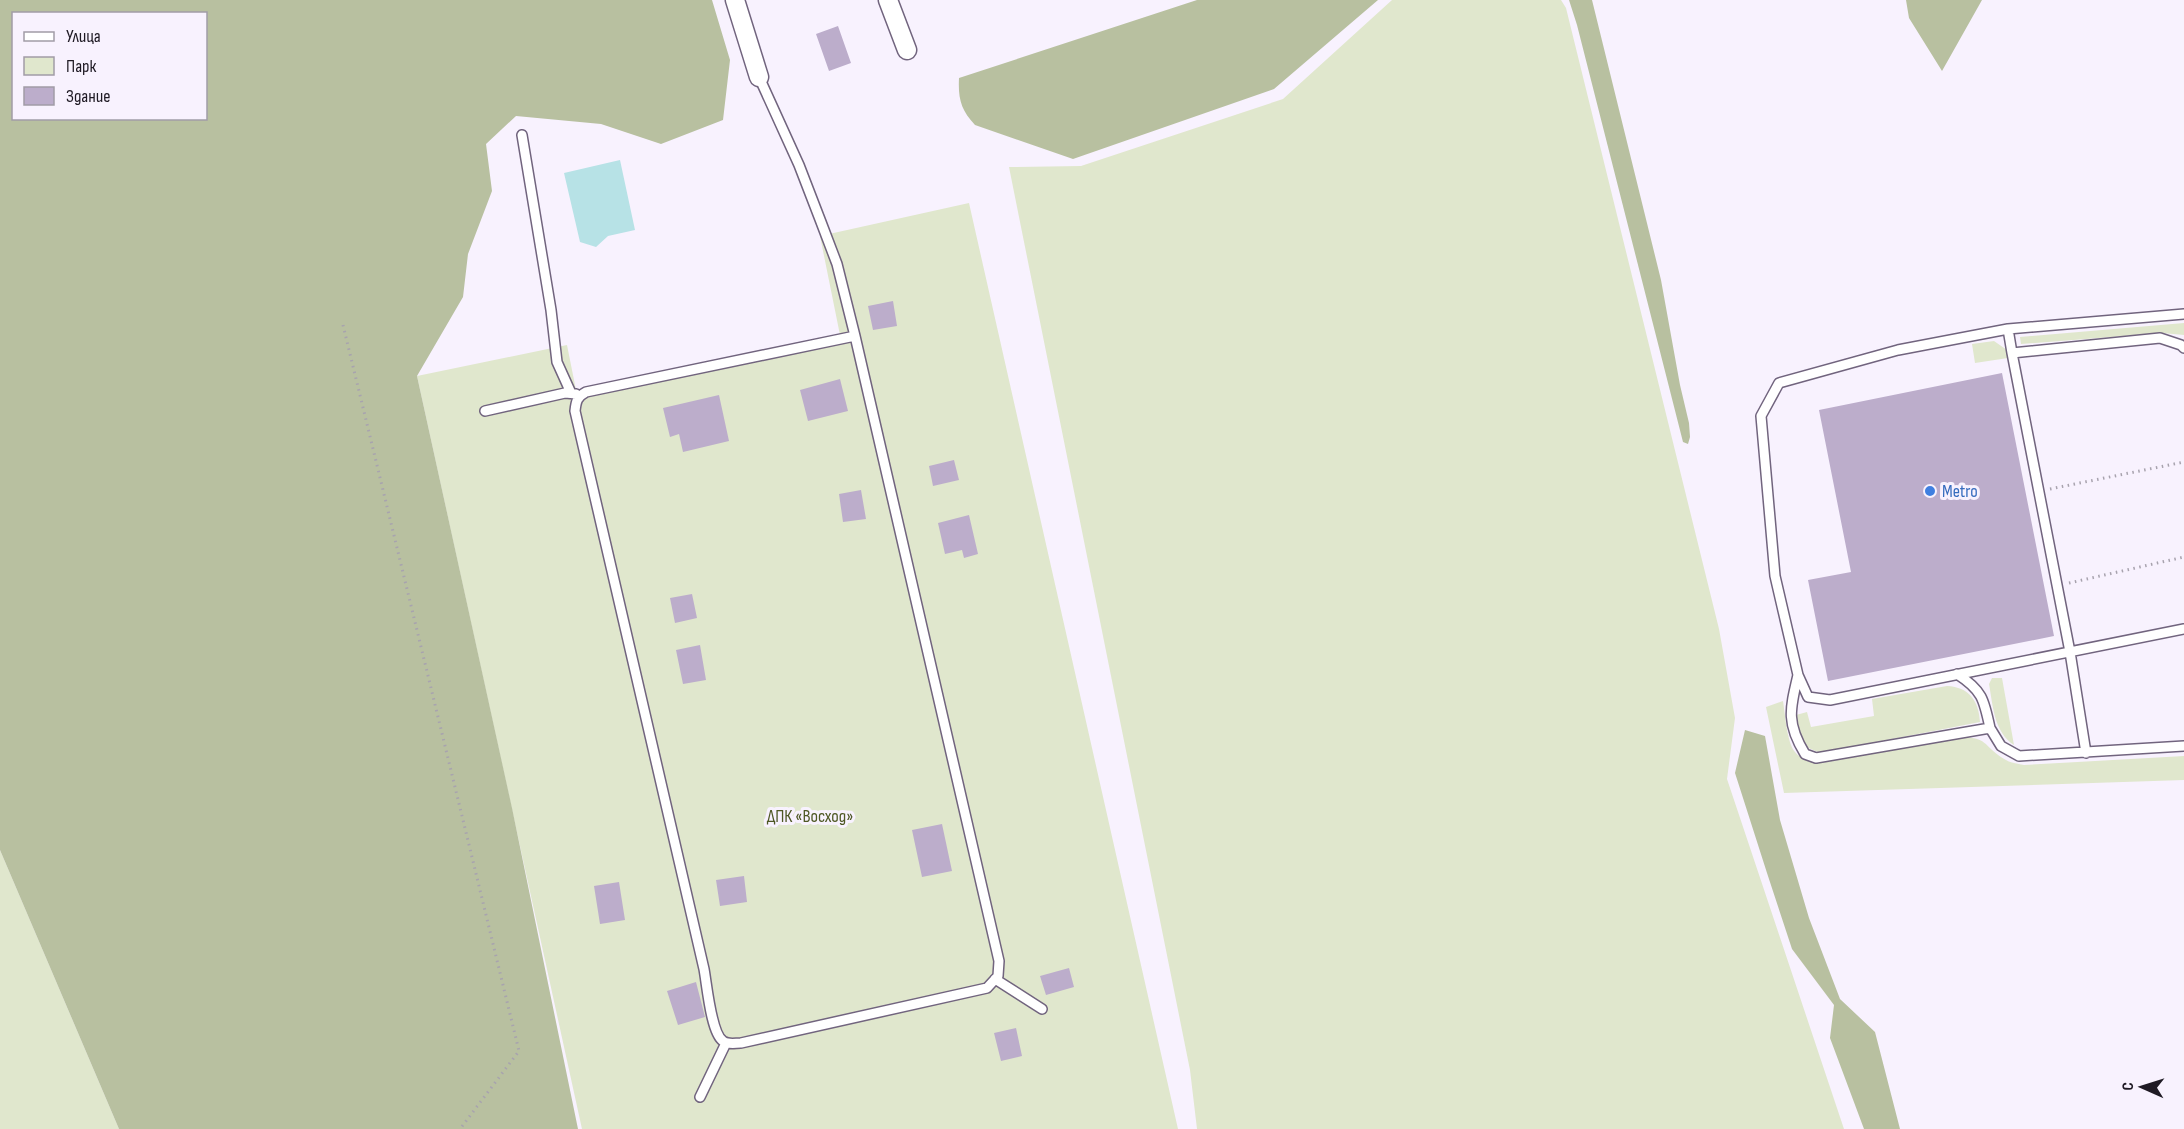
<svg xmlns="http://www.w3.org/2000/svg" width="2184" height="1129" viewBox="0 0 2184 1129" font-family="'Sofia Sans Condensed',sans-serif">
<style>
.green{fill:#e0e7cd}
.forest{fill:#b8c0a0;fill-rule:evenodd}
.water{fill:#b7e2e6}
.building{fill:#bcadcb}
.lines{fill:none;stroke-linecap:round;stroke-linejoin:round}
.service-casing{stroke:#71647e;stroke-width:12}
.minor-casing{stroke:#71647e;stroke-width:21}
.path{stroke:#a8a3ae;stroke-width:3;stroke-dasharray:1.5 4.5;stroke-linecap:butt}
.service{stroke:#fff;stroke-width:9}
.minor{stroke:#fff;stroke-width:18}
.shop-dot{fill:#3f7fe0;stroke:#f8f2fe;stroke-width:2}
.labels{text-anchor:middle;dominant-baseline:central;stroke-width:6;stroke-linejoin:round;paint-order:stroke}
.shop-label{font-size:18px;fill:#366cbe;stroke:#f8f2fe;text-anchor:start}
.park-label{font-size:18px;fill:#4e5824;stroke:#f8f2fe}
</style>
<rect width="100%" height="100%" fill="#f8f2fe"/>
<path class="green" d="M1392 0H1561L1566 8 1719 629 1735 718 1727 779 1844 1129H1197L1190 1070 1009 167 1081 166 1283 99Z
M969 203 1178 1129H582L417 376 567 345 576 390 840 335 820 236Z
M2184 323V335L2162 333 2021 344 2020 337Z
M1994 341 2007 350 2008 358 1975 363 1972 344Z
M1992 678H2002L2014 745C1994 732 1993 706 1989 684Z
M1947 686C1969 687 1979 701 1980 722L1820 753 1804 746 1800 737 1796 715 1807 712 1811 727 1874 716 1872 699Z
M1783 701C1785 713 1787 743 1795 752 1801 760 1812 761 1821 763L1954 738C1990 735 1981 746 2006 760 2011 763 2019 764 2024 765L2184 756V780L1784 793 1766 707Z
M0 850 119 1129H0Z"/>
<path class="forest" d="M0 0H712L730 60 723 120 661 144 601 124 516 116 486 144 492 191 468 254 463 297 417 376 512 808 578 1129H119L0 850ZM14 14H206V118H14Z
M1197 0H1378L1274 89 1073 159 975 125C961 110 958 99 959 78Z
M1569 0H1592L1661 280 1680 385 1689 423 1690 437 1688 444 1683 442 1577 25Z
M1906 0H1982L1942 71 1909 18Z
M1745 730 1765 736 1780 820 1809 918 1840 999 1875 1032 1900 1129H1864L1830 1038 1834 1005 1792 949 1767 873 1735 773Z"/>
<path class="water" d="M620 160 635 230 608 236 596 247 580 242 564 173Z"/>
<path class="building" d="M838 26 851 63 829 71 816 34Z
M893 301 897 326 873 330 868 306Z
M2002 373 2054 636 1828 681 1808 580 1851 572 1819 410Z
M840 379 848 411 808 421 800 390Z
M719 395 729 441 683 452 679 434 670 437 663 408Z
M954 460 959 480 933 486 929 466Z
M861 490 866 519 843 522 839 494Z
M969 515 978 554 964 558 962 550 945 554 938 523Z
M692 594 697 618 675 623 670 598Z
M700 645 706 680 683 684 676 650Z
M942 824 952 871 922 877 912 830Z
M744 876 747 902 720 906 716 880Z
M619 882 625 920 600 924 594 886Z
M1069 968 1074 987 1046 995 1040 976Z
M696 982 705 1017 678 1025 667 991Z
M1016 1028 1022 1056 1001 1061 994 1033Z"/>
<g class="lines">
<g class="service-casing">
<path id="service" d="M759 77 799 165 821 222 837 264 855 336 999 961 998 976 987 988 741 1043C735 1043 728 1045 723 1041 711 1033 707 985 704 969L575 411C576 401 577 397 586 392L855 336
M522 135 551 310 557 362 571 393
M2184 314 2008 329 1898 350 1779 383 1761 416 1775 576 1798 675 1808 697 1830 700 2184 629
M2008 329 2012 353
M485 411 565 393 576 394
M1957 674C1982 690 1984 699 1990 728
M1798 675C1790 709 1786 723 1805 754L1816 758 1990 728 2001 746 2019 756 2184 746
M2086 753 2070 652 2012 353 2160 338 2181 345 2184 348
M995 979 1042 1009
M700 1097 726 1043"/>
</g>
<g class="minor-casing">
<path id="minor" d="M735 0 759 77
M888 0 907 50"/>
</g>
<path class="path" d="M343 325 519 1051 460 1129
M2050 489 2184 462
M2069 583 2184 557"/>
<use href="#service" class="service"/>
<use href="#minor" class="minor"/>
</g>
<circle class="shop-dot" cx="1930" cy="491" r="6"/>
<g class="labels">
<g class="shop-label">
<text x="1942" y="491">Metro</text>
</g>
<g class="park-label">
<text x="810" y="816">ДПК «Восход»</text>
</g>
</g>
<rect x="12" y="12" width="195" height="108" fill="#f8f2fe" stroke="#a19ca7" stroke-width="1.5"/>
<rect x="24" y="32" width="30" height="9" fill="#ffffff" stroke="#a19ca7" stroke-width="1.5"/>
<text x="66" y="42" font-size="18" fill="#1f1a24">Улица</text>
<rect x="24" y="57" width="30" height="18" fill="#e0e7cd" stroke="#a19ca7" stroke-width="1.5"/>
<text x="66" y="72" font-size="18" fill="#1f1a24">Парк</text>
<rect x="24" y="87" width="30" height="18" fill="#bcadcb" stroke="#a19ca7" stroke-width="1.5"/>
<text x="66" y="102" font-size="18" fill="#1f1a24">Здание</text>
<g transform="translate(2142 1087) rotate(273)" stroke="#f8f2fe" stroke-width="4.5" paint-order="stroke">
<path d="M0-4.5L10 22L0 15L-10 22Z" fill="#1f1a24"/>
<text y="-9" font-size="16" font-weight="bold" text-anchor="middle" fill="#1f1a24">С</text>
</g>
</svg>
